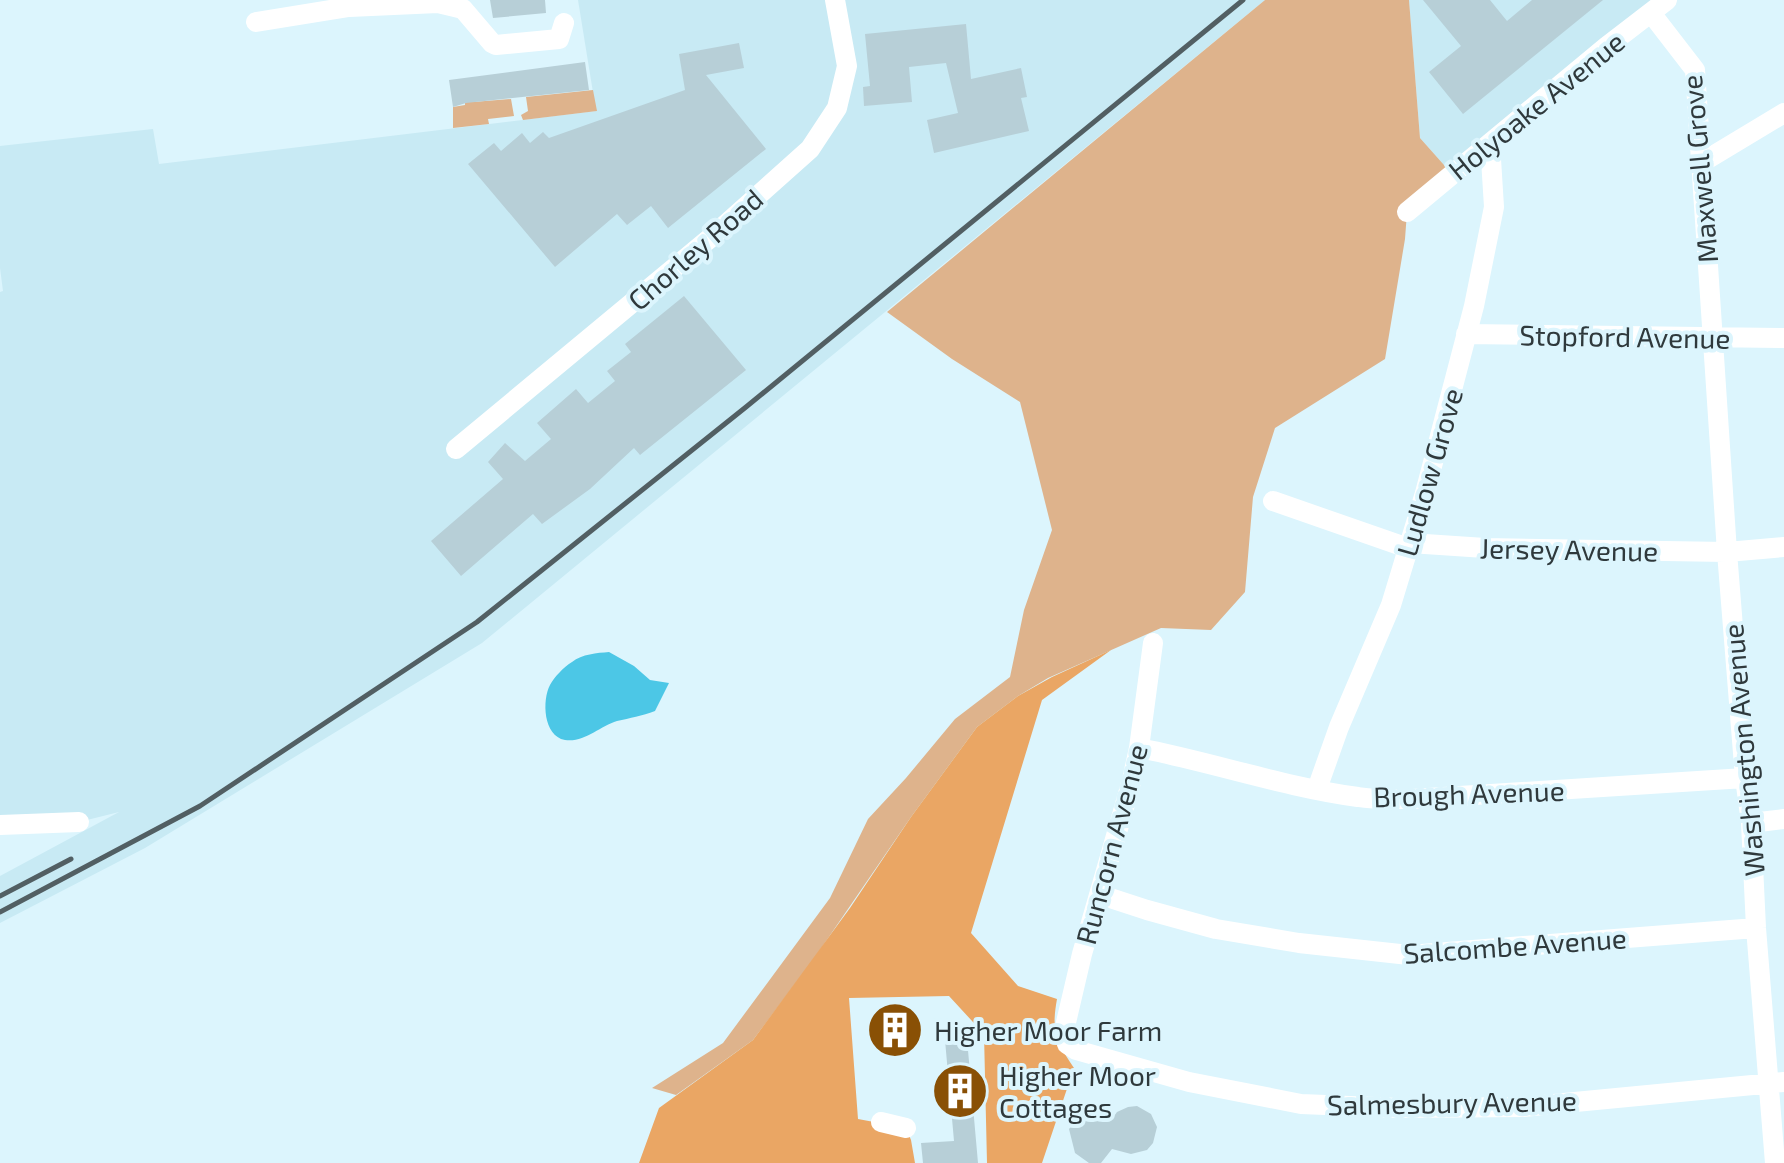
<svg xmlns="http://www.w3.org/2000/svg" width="1784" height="1163" viewBox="0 0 1784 1163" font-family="'Exo 2',sans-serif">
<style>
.built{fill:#c8eaf4}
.green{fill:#deb38c}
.forest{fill:#eaa664}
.water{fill:#4cc7e6}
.building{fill:#b7cfd7}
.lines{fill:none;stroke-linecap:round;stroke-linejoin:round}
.street{stroke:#fff;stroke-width:20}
.rail{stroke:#525f63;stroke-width:5}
.labels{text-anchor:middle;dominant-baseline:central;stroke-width:8;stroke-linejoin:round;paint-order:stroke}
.street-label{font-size:28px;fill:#2f393c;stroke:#dcf5fd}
.poi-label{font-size:28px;fill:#2f393c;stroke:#dcf5fd;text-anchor:start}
</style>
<rect width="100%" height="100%" fill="#dcf5fd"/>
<path class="built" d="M578 0H1265L482 643 145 848 0 923V876L119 812 79 822 0 825V292L3 291 0 268V146L153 129 159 164 596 111Z
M1409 0H1667L1452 174 1420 138Z"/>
<path class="green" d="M1265 0H1409L1420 138 1452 174 1407 212 1405 239 1385 359 1275 428 1253 497 1245 592 1211 630 1161 628 1048 678 1018 696 977 727 911 817 813 960 753 1040 676 1095 652 1088 723 1043 830 898 868 819 906 778 955 719 1010 677 1024 610 1052 530 1020 402 952 359 887 312Z
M593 90 597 111 523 120 521 115 528 111 526 97Z
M465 97 473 102 511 99 514 116 488 119 489 124 453 128V107L465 105Z"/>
<path class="forest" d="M1111 650 1042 700 971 933 1018 986 1057 999C1051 1032 1056 1041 1074 1068L1042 1163H987L984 1034 949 996 849 998 858 1119 906 1128 911 1140 915 1163H639L659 1108 753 1040 850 908 911 817 977 727 1018 696 1052 677Z"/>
<path class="water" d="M609 652 634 666 650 680 669 683 655 711C642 716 630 718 617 721 600 726 584 743 565 740 543 736 542 700 550 685 554 677 564 667 572 662 582 654 597 653 609 652Z"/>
<path class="building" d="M490 0H545L546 13 493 18Z
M1423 0H1490L1507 21 1532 0H1603L1463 114 1429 72 1461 46Z
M966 24 971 79 1021 68 1027 97 1021 98 1029 131 934 153 927 120 958 113 946 63 909 67 912 102 864 106 863 87 870 86 865 34Z
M739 43 744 68 706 75 766 149 668 228 651 206 627 225 617 214 555 267 468 164 494 143 501 151 522 133 530 143 543 132 549 138 685 90 679 54Z
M585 62 589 90 466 103 453 107 449 80Z
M684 296 746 370 640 455 634 448 590 489 542 524 533 514 461 576 431 541 503 479 488 462 505 443 525 461 551 439 537 423 576 389 588 403 615 381 607 371 631 352 625 344Z
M871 1020 918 1021 917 1040H872Z
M967 1039 978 1163H923L921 1143 954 1141 945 1040Z
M1137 1106 1151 1114 1157 1127 1153 1143 1147 1150 1131 1154 1112 1149 1101 1163H1089L1075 1153 1069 1129 1080 1116 1112 1119 1117 1112 1128 1107Z"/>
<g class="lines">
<path class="street" d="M1651 13 1695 70 1727 552 1745 778 1751 823 1756 928 1775 1163
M256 22 349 7 438 3 463 9 492 43 496 45 559 39 564 23
M1701 163 1784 113
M1407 212 1606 47 1667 0
M1466 334 1784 338
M456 449 715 234 810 149 837 108 847 66 835 0
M1273 501 1408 548
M1410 543 1485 548 1727 552 1784 547
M1153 643 1139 748 1132 780 1082 954 1064 1031 1067 1044 1076 1050 1189 1082 1301 1104 1399 1108 1523 1107 1784 1082
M1139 748C1212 762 1284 787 1358 797 1376 800 1394 799 1412 799L1745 778
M1317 789 1339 727 1391 605 1425 493 1474 306 1494 207 1490 143
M1751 823 1784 819
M0 825 79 822
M1101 895 1147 910 1216 929 1299 943 1409 955 1756 928
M881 1122 906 1128"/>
<path class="rail" d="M0 896 71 859
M0 912 200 806 477 622 746 407 1243 0"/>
</g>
<defs>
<g id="building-disc" transform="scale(2.875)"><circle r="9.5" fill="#895005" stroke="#dcf5fd"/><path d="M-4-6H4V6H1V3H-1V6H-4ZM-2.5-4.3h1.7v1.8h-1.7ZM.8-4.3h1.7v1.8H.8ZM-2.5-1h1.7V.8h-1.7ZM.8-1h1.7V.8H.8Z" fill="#fff"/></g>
</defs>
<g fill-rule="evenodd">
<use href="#building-disc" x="895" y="1030"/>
<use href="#building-disc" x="960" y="1091"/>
</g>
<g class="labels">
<g class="street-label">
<text transform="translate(1536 105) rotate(-39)">Holyoake Avenue</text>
<text transform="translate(1699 169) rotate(-95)">Maxwell Grove</text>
<text transform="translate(695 249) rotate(-41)">Chorley Road</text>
<text transform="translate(1625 336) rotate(1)">Stopford Avenue</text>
<text transform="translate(1429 472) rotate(-74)">Ludlow Grove</text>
<text transform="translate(1569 549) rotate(1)">Jersey Avenue</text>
<text transform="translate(1743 750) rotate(-95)">Washington Avenue</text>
<text transform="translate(1469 793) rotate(-2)">Brough Avenue</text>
<text transform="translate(1111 844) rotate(-75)">Runcorn Avenue</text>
<text transform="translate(1515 945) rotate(-4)">Salcombe Avenue</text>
<text transform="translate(1452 1102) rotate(-1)">Salmesbury Avenue</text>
</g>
<g class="poi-label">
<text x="934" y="1030">Higher Moor Farm</text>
<text x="999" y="1075">Higher Moor<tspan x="999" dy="32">Cottages</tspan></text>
</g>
</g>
</svg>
